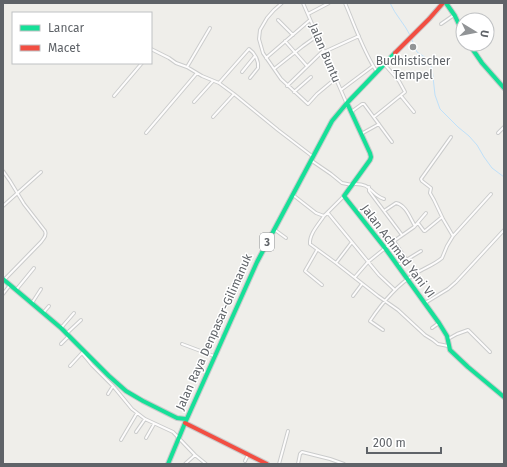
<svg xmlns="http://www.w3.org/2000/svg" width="507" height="467" viewBox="0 0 507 467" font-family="'Fira Sans',sans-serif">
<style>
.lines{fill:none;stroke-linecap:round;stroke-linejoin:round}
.stream{stroke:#bfe0f9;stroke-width:1}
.street-casing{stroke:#cbcccc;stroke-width:4}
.fast-casing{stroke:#cacacb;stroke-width:6}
.jam-casing{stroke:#cacacb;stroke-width:6}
.street{stroke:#fdfcfc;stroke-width:2}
.fast{stroke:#16e098;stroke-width:4}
.jam{stroke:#f24e42;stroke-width:4}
.poi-dot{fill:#919496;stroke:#fff;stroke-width:1.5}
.labels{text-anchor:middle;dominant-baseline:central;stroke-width:3;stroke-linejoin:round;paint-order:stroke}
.shield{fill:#fff;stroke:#8f9295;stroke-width:1}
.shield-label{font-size:11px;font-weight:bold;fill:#5f6368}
.street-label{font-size:12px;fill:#5f6368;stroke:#fff}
.poi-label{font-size:12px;fill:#5f6368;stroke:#fff}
</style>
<rect width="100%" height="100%" fill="#efeeea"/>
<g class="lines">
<path class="stream" d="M390 3C395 15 405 24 411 37
M412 40 417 52 426 58 432 68 435 95 440 109 458 127 469 136 477 145 484 157 492 168 504 177"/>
<g class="street-casing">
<path id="street" d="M282 3 274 10 267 18 260 30 259 39 263 53 281 79 308 104 317 94 335 79
M303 3 346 102
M345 3C355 26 363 51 377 72
M308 14 329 3
M278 20 293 35
M441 24 454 15
M285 41 307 66
M151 49 169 58 176 63 187 67 202 76 219 83 234 94 278 130 312 156
M324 52 359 36
M266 58 310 20
M187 67 210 28
M274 69 303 46 317 36
M242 72 255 56
M219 83 249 49C255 53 259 61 258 68L250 78
M287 86 323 51
M341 90 373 66
M294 92 311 77
M114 96 142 63
M401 96 414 112
M194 102 213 81
M351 112 362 104H364L392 142
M213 117 234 94
M374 117 405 92 399 81 385 65
M146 133 197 73
M498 133 504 127
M361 134 379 124
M451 137 421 179 422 181 431 188 430 193 434 200 443 219 453 236
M312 161 331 174 342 183 352 185
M3 171 10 181 24 204 45 231C47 235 44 238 41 242L4 280
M353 184C373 183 369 194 384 199
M369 187V191L402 235
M293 195 316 213 324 216 344 196
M3 206 41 172
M384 211 396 203C406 205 410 218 415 226
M328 213 379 275 395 290
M324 216C319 224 309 234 310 244L336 263 378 296 398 310 425 335 433 340 438 344 448 346
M418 223 424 231H425L442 217
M275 230 286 238
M394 241 406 259
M317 250 305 271 322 285
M336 263 352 242
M398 265 421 251
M355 277 368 262 394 241 414 227 426 213
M16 290 34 268
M3 294 10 285
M353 296 362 284
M32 303 41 289
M425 303 448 289 456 282 504 230
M43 313 49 306
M61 328 74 313
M432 328 439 323
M383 330 370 321C382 303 397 285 415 274 424 268 434 265 442 258L447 246 453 236 491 194
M66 334 81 320
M448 339 457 334 468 330 490 352
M61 344 69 336
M182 344 214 356
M82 353 92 365 113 386 132 409 145 419 173 432 195 455 206 464
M70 366 82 353
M108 394 113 386
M136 432 145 419
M146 438 154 424
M121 440 137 413
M245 461 248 455
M185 464 195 455
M279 464 288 431
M298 464 300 454 302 452 330 459 344 464"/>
</g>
<g class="fast-casing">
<path id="fast" d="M446 3 455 16 463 33
M469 44 482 63 504 88
M347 103 370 153 371 157 370 160 344 196 385 248 439 323 447 336 450 350 468 367 504 397
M3 279 61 328 109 376 126 391 143 401 177 418 186 419
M168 464 185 423 257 262 332 121 347 103 395 53"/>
</g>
<g class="jam-casing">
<path id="jam" d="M395 53 429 19 443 3
M185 423 267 464"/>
</g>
<use href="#street" class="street"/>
<use href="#fast" class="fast"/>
<use href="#jam" class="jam"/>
</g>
<circle class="poi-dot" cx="413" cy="47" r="4"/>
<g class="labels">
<rect class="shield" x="260" y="233" width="14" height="18" rx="3"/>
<g class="shield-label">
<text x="267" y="242">3</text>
</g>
<g class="street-label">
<text transform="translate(325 53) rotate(67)">Jalan Buntu</text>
<text transform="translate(398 251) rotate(53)">Jalan Achmad Yani VI</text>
<text transform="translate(214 332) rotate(-66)">Jalan Raya Denpasar-Gilimanuk</text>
</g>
<g class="poi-label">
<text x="413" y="61">Budhistischer<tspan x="413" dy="14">Tempel</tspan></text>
</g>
</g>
<rect width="507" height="467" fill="none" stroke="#5f6368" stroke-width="8"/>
<rect x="12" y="12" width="140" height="52" fill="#ffffff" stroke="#bfc1c3"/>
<rect x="20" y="25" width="20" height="6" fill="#16e098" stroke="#bfc1c3"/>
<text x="48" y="32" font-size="12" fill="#5f6368">Lancar</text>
<rect x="20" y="45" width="20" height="6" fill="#f24e42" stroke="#bfc1c3"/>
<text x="48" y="52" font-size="12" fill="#5f6368">Macet</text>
<g transform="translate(475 32) rotate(100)"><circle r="19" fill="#ffffff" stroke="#bfc1c3"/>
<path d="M0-3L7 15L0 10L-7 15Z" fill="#919496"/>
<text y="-6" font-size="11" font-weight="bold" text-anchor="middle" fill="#5f6368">U</text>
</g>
<path d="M367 447v6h74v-6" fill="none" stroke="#5f6368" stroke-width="2"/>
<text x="373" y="447" font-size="12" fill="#5f6368" stroke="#ffffff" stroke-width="3" paint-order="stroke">200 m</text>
</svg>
